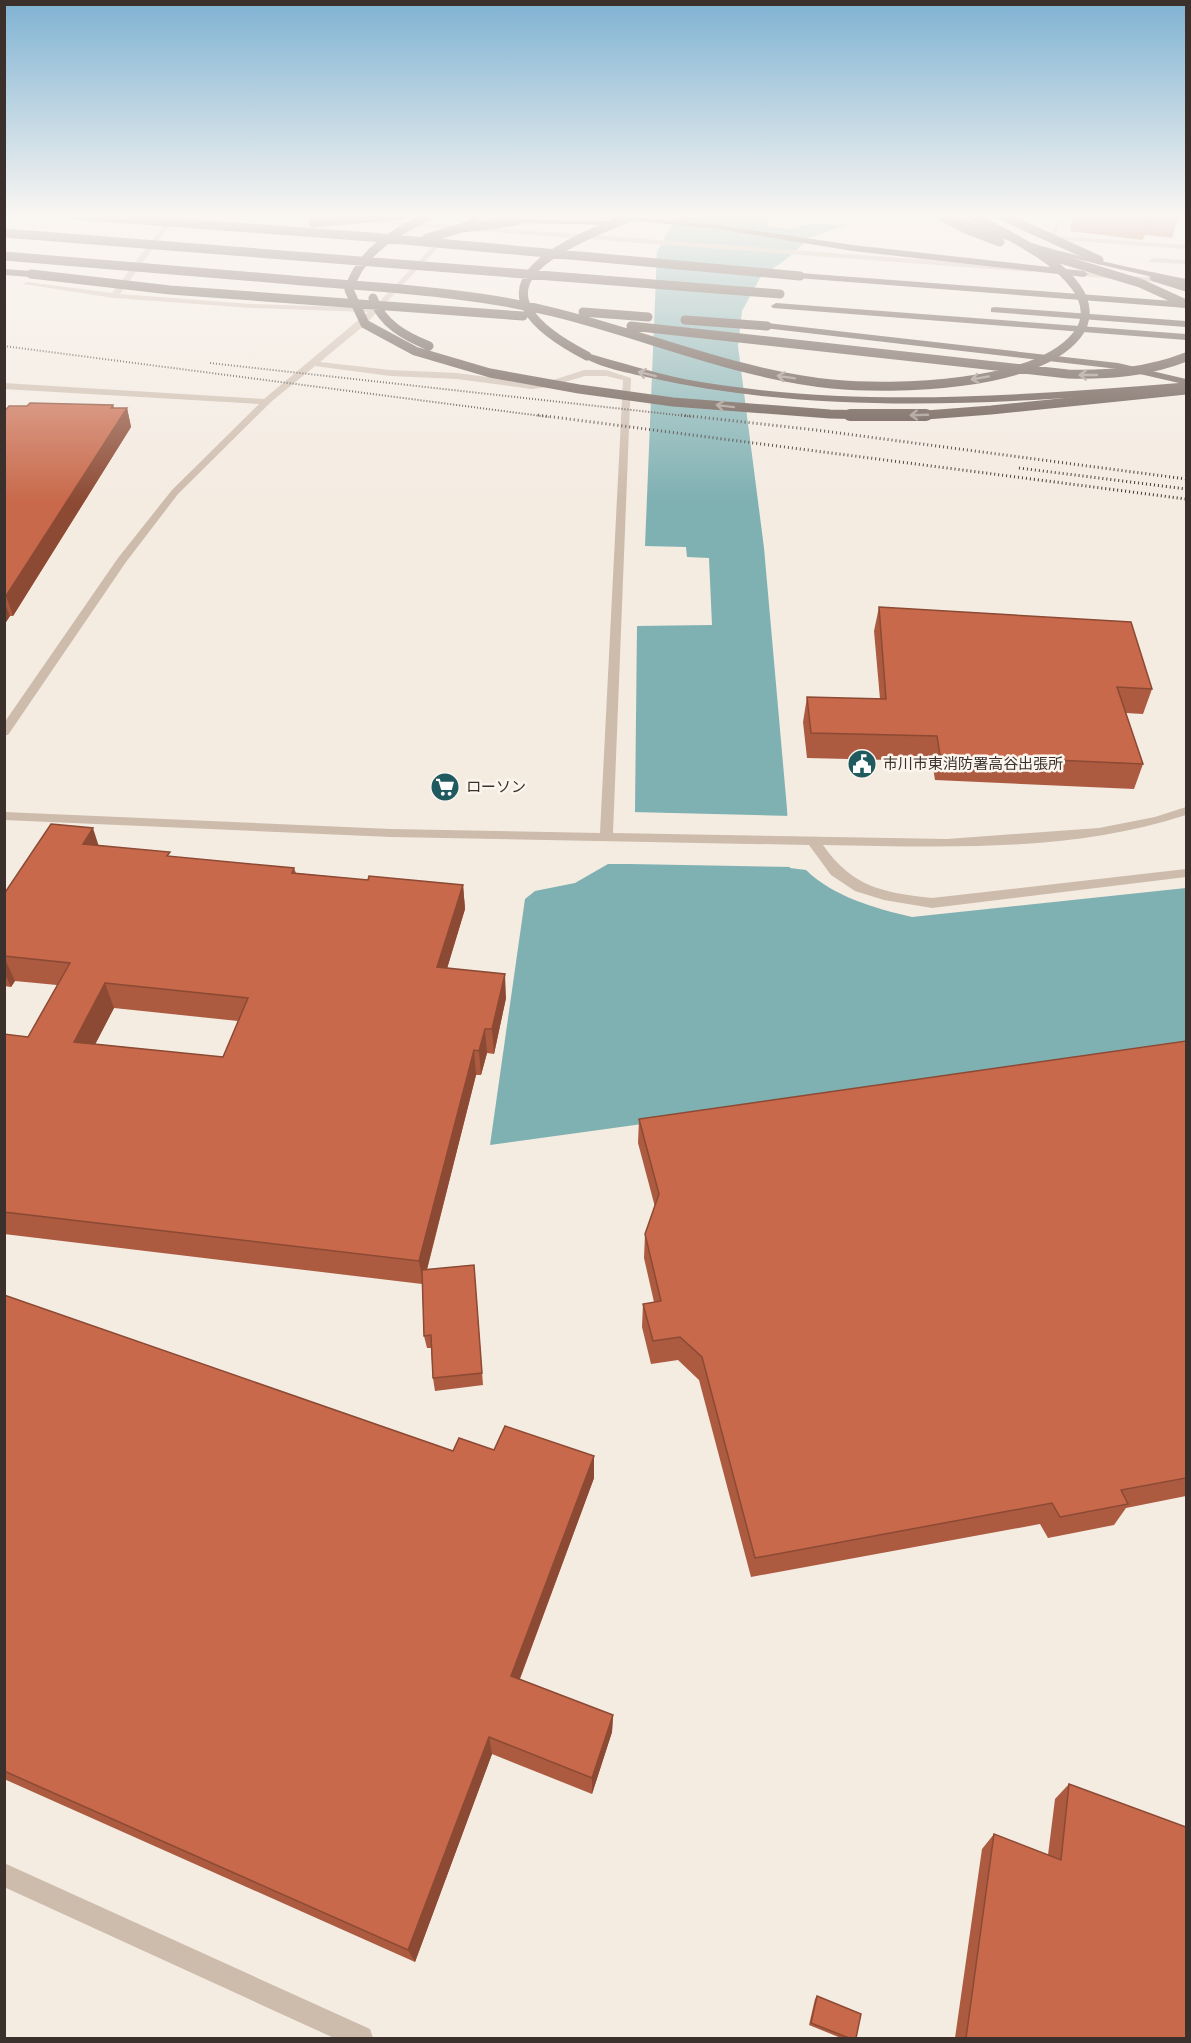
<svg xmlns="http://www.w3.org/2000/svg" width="1191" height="2043" viewBox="0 0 1191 2043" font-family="'Source Sans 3','Noto Sans JP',sans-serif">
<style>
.water{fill:#7fb0b2}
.pier{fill:#f4ebe1}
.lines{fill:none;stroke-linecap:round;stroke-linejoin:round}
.minor{fill:#cdbbac;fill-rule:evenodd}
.highway{fill:#5c4a42;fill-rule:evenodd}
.rail-far1{stroke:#3b302b;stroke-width:2;stroke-dasharray:1 2;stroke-linecap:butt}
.rail{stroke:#3b302b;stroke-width:3;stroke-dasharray:1 3;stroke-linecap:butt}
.highway-bridge-far1{stroke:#5c4a42;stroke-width:9}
.highway-bridge{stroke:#5c4a42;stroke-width:12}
.wall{fill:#ac5a40;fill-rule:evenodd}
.shaded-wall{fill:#8c4a34}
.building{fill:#c8694b;stroke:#8c4a34;stroke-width:1.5;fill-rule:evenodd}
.oneway{stroke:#9c8e87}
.labels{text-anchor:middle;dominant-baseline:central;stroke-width:5;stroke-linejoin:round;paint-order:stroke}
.poi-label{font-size:15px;fill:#3b302b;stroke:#fbf5ee;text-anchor:start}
</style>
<rect width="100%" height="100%" fill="#f4ebe1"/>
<path class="water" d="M677 215H764L776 217 768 219V226L786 229 813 224 848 225 810 237 789 257 760 278 742 311 738 346 764 548 787 809 790 868 806 870C834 897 874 908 912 917L1186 888V1049L490 1145 525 899 535 891 575 883 608 864H632L635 811 637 626 712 625 709 558 687 557 686 547 645 546 657 252Z"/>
<path class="pier" d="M632 812 791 816 793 867 629 864Z"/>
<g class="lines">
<path class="minor" d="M171 215H177L120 294 251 304 373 308 442 237 454 229 375 223 352 215 376 219 1035 268 1032 272 463 230 446 239 366 324 320 362 390 370 457 373 532 383 547 382 584 370H606L631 378 613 833 947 839 1099 828 1155 817 1186 807V815C1070 853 944 847 823 845 852 887 884 893 932 898L1186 869V877L932 908 884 900 855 891 831 875 809 845 391 837 4 820V812L391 829 600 833 623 380 606 376H585L548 387 532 389 457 379 390 376 315 366 272 401 178 494 126 562 8 735H4V723L118 558 172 490 259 404 4 389V383L264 399 368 312 251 308 114 298 23 284 27 282 112 293Z
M248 215H296L341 218 338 220 251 217Z
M1059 215H1065L1055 236 1186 245V249L1049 239Z
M1152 258 1186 260V264L1149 262Z
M1068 271 1170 279 1174 281 1170 283 1065 275Z
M4 1863 370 2029 373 2038H334L4 1887Z"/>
<path class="highway" d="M476 215H485L464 230H458V226Z
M591 215H615L718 225 853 245 1084 271 1088 274 1084 277 853 251 718 229 595 217Z
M942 215C958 213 1017 239 1038 245 1087 259 1137 269 1186 279V285L1031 248 972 228Z
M514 219 608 221 612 223 608 225 517 223 513 221Z
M4 269 31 271 35 274 31 277 4 275Z
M800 273 1186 302V308L797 278 796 276Z
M776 303 1186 334V340L773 308 771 306Z
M994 307 1186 321V327L991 312V308Z
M767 323 1118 363 1186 379V389C1142 395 1095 396 1050 399 917 407 782 407 651 378 633 374 596 367 582 356L587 353C619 362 651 372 684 379 848 409 1014 396 1179 383L1118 369 764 328V324Z"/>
<path class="rail-far1" d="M4 346 549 417
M210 363 695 417"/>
<path class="rail" d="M538 415 1186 499
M681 415 816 430 1186 479
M1019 468 1186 489"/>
<path class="highway-bridge-far1" d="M73 215 371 237 800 276
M430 215C396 232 360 251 349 290L365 324 415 351 490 373 579 389 673 402 830 414 913 416 991 410 1186 390
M939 215 968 230 1000 242
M1000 215 1099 260
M313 223 404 215
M4 233 780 294
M427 238 462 228 517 221
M1047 255 1140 283 1186 304
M4 256C100 264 196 272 292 280 379 288 467 291 553 312 647 335 735 374 832 384 894 390 1036 387 1077 335 1089 320 1087 302 1076 287 1052 254 1006 235 971 215
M31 274 170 290 523 316
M1154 277 1186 287
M373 298C382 324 405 336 429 346
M583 312 648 317
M685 320 767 326
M631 326 1068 374C1109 375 1148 372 1186 357
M587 356C456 288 555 247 635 215"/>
<path class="highway-bridge" d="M850 415H926"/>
</g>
<path class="wall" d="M1073 215H1179L1172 238 1145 235 1142 240 1070 231Z
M113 405 114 408H127L131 427 13 616H10L4 625V412L27 406Z
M879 607 1152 689 1143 714 1126 713 1143 764 1134 789 935 780 932 761 807 758 803 722 807 697 880 699 874 631Z
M99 845 171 857 294 868 296 873 368 880 463 885 465 909 447 968 506 998 494 1054 487 1053 481 1075H476L427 1270 475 1278 483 1385 435 1391 433 1378 431 1348H427L424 1336 422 1284 4 1234V1034L28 1037 57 985 15 981 11 987 4 986V894ZM114 1008 238 1021 223 1057 95 1044Z
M1186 1041V1496L1126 1508 1114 1525 1048 1538 1040 1524 751 1577 699 1380 678 1360 651 1364 642 1327 643 1304 654 1302 644 1258 645 1234 655 1207 638 1143 639 1119Z
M4 1295 453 1451 494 1450 594 1456V1478L520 1679 613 1715 612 1732 592 1794 492 1754 415 1962 4 1779Z
M1069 1784 1186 2038H955L982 1849 994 1834 1048 1855 1055 1799Z
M817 1996 856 2038H841L809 2025 815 1999Z"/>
<path class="shaded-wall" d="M1150 215 1145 235 1142 240 1147 220Z
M113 405 117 423 127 408 131 427 13 616 6 596Z
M4 601 10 616 4 625Z
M93 828 101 853 83 844Z
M463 885 465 909 440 992 437 967Z
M4 957 15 981 11 987 4 972Z
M505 974 506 998 494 1054 492 1029Z
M105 983 114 1008 84 1066 74 1042Z
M485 1029 487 1053 481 1075 479 1051Z
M474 1050 476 1075 423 1284 419 1261Z
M594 1456V1478L514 1694 511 1676Z
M613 1715 612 1732 592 1794V1778Z
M489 1737 492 1754 415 1962 408 1950Z"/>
<path class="building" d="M1099 215H1179L1178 218 1150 215 1147 220Z
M30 403 113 405 111 408H127L6 596H4V412L9 406H27Z
M879 607 1131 622 1152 689 1117 687 1143 764 940 755 937 736 811 733 807 697 886 699Z
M51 824 93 828 83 844 170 852 167 856 294 868 292 873 368 880 369 876 463 885 437 967 505 974 492 1029H485L479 1051 474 1050 419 1261 4 1212V1034L28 1037 70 963 4 956V894ZM105 983 248 998 223 1057 74 1042Z
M1186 1041V1478L1121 1490 1128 1504 1060 1517 1052 1503 755 1558 702 1357 680 1337 653 1341 643 1304 661 1301 645 1234 659 1194 639 1119Z
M474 1265 482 1373 433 1378 431 1335 424 1336 422 1270Z
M4 1295 453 1451 459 1438 494 1450 505 1426 594 1456 511 1676 613 1715 592 1778 489 1737 408 1950 4 1771Z
M1069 1784 1186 1827V2038H966L994 1834 1061 1860Z
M817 1996 861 2014 856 2038H849L811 2023Z"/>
<defs><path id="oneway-shaft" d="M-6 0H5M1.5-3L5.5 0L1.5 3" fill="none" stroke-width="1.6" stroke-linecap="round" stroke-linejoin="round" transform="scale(1.5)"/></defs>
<g class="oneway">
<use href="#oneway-shaft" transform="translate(647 374) rotate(-166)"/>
<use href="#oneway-shaft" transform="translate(1088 375) rotate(-180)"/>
<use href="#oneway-shaft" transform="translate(786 377) rotate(-171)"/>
<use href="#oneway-shaft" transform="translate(980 378) rotate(170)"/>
<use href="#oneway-shaft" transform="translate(725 406) rotate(-173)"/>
<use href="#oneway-shaft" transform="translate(919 415) rotate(178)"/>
</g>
<linearGradient id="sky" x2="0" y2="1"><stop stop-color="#7eb2d2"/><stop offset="0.43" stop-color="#faf6f2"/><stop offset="1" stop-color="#faf6f2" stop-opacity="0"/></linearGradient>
<rect width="1191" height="501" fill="url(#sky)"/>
<defs>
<g id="civic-disc" transform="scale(1.5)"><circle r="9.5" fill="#1f5a5e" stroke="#fbf5ee"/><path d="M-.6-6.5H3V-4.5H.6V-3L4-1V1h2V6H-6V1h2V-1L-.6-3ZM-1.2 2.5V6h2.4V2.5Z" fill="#fff"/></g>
<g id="supermarket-disc" transform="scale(1.5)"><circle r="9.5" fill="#1f5a5e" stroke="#fbf5ee"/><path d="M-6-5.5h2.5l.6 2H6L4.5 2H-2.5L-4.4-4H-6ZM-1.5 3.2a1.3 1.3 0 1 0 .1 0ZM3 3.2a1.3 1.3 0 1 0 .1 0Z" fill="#fff"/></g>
</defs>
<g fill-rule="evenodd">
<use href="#civic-disc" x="862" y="764"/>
<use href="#supermarket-disc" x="445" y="787"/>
</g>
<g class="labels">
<g class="poi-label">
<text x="883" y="764">市川市東消防署高谷出張所</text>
<text x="466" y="787">ローソン</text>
</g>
</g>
<rect width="1191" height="2043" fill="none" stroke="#3b302b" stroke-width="12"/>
</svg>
